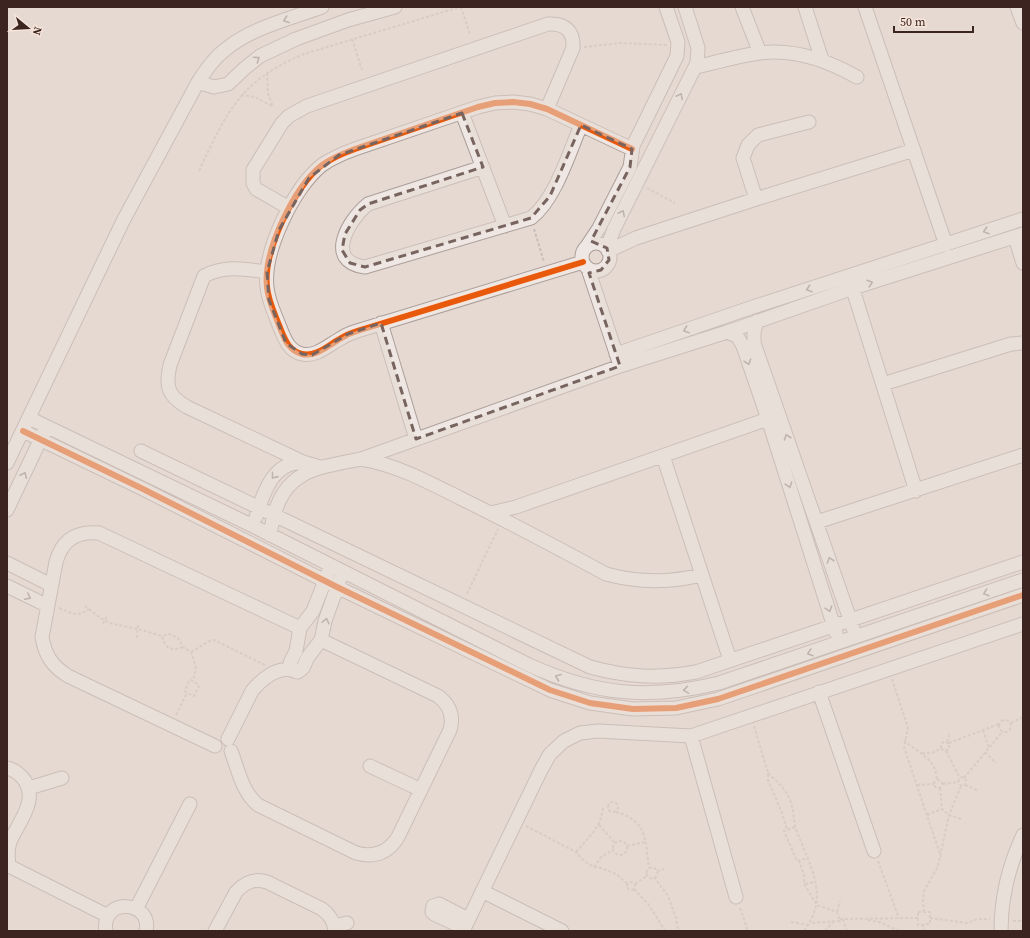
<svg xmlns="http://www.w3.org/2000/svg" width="1030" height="938" viewBox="0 0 1030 938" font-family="'Source Serif 4',serif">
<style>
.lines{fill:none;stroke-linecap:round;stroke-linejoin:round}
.minor-casing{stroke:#ac9f9a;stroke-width:15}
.path{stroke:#c7beb9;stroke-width:2;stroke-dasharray:3 2;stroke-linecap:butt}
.minor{stroke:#eee7e3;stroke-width:13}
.cycleway-casing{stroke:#f6e4d9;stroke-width:8}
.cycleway{stroke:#e8590c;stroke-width:6}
.oneway{stroke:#958682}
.marked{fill:none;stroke:#78645f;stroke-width:3;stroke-dasharray:8 5;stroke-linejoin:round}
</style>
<rect width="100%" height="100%" fill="#e6d9d1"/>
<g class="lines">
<g class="minor-casing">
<path id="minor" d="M742 7 760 53
M805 7 822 60
M865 7 946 245
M1017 7 1023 23
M696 67C717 62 738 56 759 53 794 48 827 60 857 77
M198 82 214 87 228 84 245 68 260 56 296 39 348 20 395 7
M462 113 505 226
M483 167 368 204C348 220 324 262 365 267L531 218C555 200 569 153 581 125
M756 199 743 158 748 145 758 135 809 122
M289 208 256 189 253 183V170L282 123 289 116 307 106 548 24C565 23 574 31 573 48L547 109
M1015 237 1023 263
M582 257a14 14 0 1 1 28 0a14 14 0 1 1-28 0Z
M587 246 599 228 630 167 633 146 677 56 678 42 666 7
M607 248 614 229 697 63 698 48 685 7
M608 251 636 238 756 199 914 150
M583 262 357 331C350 333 344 336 338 340 327 346 316 357 302 354 288 351 284 337 279 325 274 312 268 300 267 287 263 251 294 187 322 165 332 158 344 153 355 149L478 107 495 103 513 102 530 104 547 109 632 149
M588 269 619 362
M267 272C244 269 226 265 204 276L170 365C165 387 168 396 187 407L303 462 320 467
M850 280 916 491
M757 321 754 332V343L853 628
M381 323 416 439
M727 332 737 336 743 346 768 419 836 633
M616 354 750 308 1023 219
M883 384 1011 344 1023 343
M29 418 253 526 529 665C595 695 649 700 719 683L1023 580
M23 431 143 489 337 587 550 690 590 703 633 709 676 708 718 699 1023 595
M141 451C290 524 441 594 590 667 627 677 658 679 696 672L1023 562
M663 456 730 660
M361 459C397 465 428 482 460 498 509 522 558 548 606 574 639 583 669 583 701 575
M7 463 123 221 198 82C206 70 214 58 226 49 253 27 290 19 322 7
M7 510 44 432
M491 513 516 507 768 419
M256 517C263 493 274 459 305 463
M817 522 1023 455
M270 535C279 473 307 469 361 459L620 366 727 332 853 288 1023 234
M7 563 51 585
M7 586 48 606
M291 670 290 663 296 651 300 628 313 611 328 573
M819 692 874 851
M691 736 736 897
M228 739 252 691C261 680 276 667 291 670 293 671 295 671 298 672L303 668 308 657 321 640 325 621 340 579
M215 746 68 676C52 666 45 655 42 637L56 562C62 540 76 531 99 533L300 628
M231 751C238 769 242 792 258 805L356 853C374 858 388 853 398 837L450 730C454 716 450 705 438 696L321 640
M370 766 421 790
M7 768C13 769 18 773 22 777 41 799 18 822 10 842 7 850 8 858 9 866
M29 788 62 778
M7 865 108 916
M482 891 562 931
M136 909 190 804
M335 926 347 923
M464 928 434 914 432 912 433 906 439 904 468 919
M106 931C100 897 153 900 146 931
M215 931 236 892C245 882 254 878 267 882L322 909C330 915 334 921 335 931
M463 931 541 770 550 754 564 741 580 733 598 731 691 736 1023 624
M1001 931C1001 898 1009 865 1023 835"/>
</g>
<path class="path" d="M461 7 470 34
M352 39 362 70
M584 47 620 43 667 45
M267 73 268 94 273 107
M241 95 255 97 272 106
M199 171C227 111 240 81 304 54L460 7
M647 188 675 203
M534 229 544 262
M467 594 498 529
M85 606 99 617 109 623 138 629 162 636
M59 608C72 613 76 618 89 609
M103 624 107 616
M137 638 138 624
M183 647C171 652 165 648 162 636L169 634 178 638 183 647 191 652 196 668 193 681
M191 652C198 649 208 640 214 640L265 665
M892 679 908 728 904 747 941 857
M176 715 187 693 185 691 189 681 191 680 199 685V686L194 696 187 693
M999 726a6 6 0 1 1 12 0a6 6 0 1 1-12 0Z
M1011 723 1023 717
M754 726 768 773V780L782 813 787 830
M983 730 989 748
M904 740C919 755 935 756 937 780
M947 742 949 737 948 732
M949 743 999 724
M946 751 960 778
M985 752 996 763
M922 753C930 754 934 753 941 748V745L943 742 949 743V748L948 750H943L941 748
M768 773C781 786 790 792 793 811 794 817 794 824 796 829 809 865 831 895 804 931
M964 778 1003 731
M934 784a4 4 0 1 1 8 0a4 4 0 1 1-8 0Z
M943 784 958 782 959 780 962 777 966 780 965 785 961 786 958 782
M917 785 934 784
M965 785 977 790
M940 788 942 809
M608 807a5 5 0 1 1 10 0a5 5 0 1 1-10 0Z
M616 812C648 821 645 840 649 868
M927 815 942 809 949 815 961 819
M599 825 615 843
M526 826 576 852 584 861 594 867 601 868 616 874 628 884
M795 827 784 831 797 861 808 858
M613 848a7 7 0 1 1 14 0a7 7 0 1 1-14 0Z
M627 846 645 842
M576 852C589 836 600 830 603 808
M799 860 804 876V884L817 905 837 912 840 921 810 923
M878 861 899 918
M594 867 602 856 613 850
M646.5 873a5.5 5.5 0 1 1 11 0a5.5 5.5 0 1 1-11 0Z
M657 871 664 869
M654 877 668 896 676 918 678 931
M627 886a4 4 0 1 1 8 0a4 4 0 1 1-8 0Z
M635 884 647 876
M805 884 815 882
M634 889 649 905 665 931
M740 908 748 931
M837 912 840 901
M918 912H930V924L918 925Z
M924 912 923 902 924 891 938 866 949 815 961 786
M930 918 967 923 978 919H990
M840 919 918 918
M843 919 847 931
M868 920 879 922 899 931
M1013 921H1023
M791 922 809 925
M923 924 924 931
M825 931 833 922"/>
<use href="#minor" class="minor"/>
<g class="cycleway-casing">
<path id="cycleway" d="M583 262 357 331C350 333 344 336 338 340 327 346 316 357 302 354 288 351 284 337 279 325 274 312 268 300 267 287 263 251 294 187 322 165 332 158 344 153 355 149L478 107 495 103 513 102 530 104 547 109 632 149
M23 431 143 489 337 587 550 690 590 703 633 709 676 708 718 699 1023 595"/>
</g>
<use href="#cycleway" class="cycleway"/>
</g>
<defs><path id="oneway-chevron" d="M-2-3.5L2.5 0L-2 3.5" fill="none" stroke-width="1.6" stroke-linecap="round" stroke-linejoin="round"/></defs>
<g class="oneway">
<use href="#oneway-chevron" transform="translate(286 20) rotate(160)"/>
<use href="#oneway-chevron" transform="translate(257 59) rotate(-34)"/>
<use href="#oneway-chevron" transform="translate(680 96) rotate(-63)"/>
<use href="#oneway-chevron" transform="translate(622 213) rotate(-63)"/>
<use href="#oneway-chevron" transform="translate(986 231) rotate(162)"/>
<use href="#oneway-chevron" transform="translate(870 283) rotate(-18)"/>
<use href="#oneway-chevron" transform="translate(809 289) rotate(162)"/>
<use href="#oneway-chevron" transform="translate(686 330) rotate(161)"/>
<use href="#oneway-chevron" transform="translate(748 362) rotate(71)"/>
<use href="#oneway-chevron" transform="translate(787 437) rotate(-109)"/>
<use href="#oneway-chevron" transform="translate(24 475) rotate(-65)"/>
<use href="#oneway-chevron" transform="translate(274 476) rotate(129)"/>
<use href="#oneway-chevron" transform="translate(789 485) rotate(72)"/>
<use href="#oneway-chevron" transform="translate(830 560) rotate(-109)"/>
<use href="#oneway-chevron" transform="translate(986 593) rotate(161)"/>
<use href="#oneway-chevron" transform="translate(28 597) rotate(26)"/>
<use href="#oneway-chevron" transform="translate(829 609) rotate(72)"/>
<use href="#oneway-chevron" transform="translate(326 621) rotate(-76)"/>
<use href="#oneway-chevron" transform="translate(810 653) rotate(161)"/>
<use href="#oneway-chevron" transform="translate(558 677) rotate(-159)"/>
<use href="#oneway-chevron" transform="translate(686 690) rotate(171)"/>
</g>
<path d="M0 0H1030V938H0ZM462 113 483 167 368 204 360 210 345 234 342 250 350 263 365 267 531 218 550 196 581 125 632 149 630 167 591 241 607 248 609 260 601 270 589 273 620 366 416 439 381 323 348 334 312 355 302 354 286 343 269 300 267 272 279 230 309 178 339 155Z" fill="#e6d9d1" fill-opacity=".55" fill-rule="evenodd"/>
<path class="marked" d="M462 113 483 167 368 204 360 210 345 234 342 250 350 263 365 267 531 218 550 196 581 125 632 149 630 167 591 241 607 248 609 260 601 270 589 273 620 366 416 439 381 323 348 334 312 355 302 354 286 343 269 300 267 272 279 230 309 178 339 155Z"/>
<rect width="1030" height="938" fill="none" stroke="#3c2521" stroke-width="16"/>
<g transform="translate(28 28) rotate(108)" stroke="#f6e4d9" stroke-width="3" paint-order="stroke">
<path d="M0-3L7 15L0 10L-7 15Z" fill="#3c2521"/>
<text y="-6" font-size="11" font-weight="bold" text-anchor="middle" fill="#3c2521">N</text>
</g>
<path d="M894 26v6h79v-6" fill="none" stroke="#3c2521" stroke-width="2"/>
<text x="900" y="26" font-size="12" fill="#3c2521" stroke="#f6e4d9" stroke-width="3" paint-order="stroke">50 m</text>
</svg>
